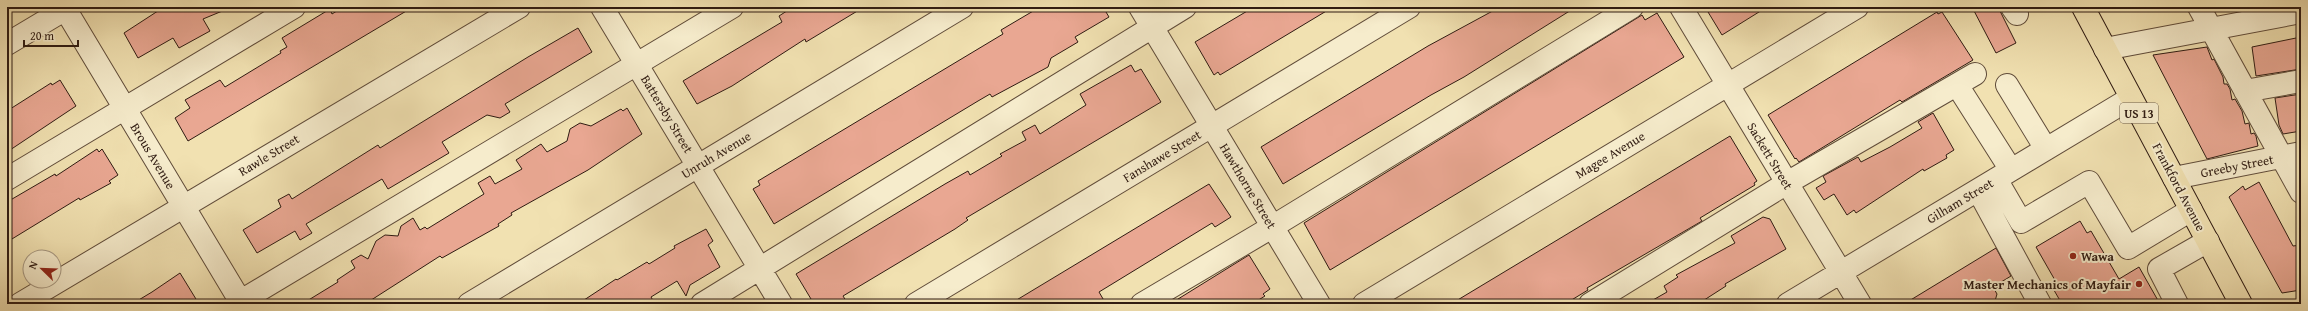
<svg xmlns="http://www.w3.org/2000/svg" width="2308" height="311" viewBox="0 0 2308 311" font-family="'Gentium Book Plus',serif">
<style>
.building{fill:#e9a792;stroke:#2f1b12}
.lines{fill:none;stroke-linecap:round;stroke-linejoin:round}
.minor-casing{stroke:#604c3a;stroke-width:24}
.major-casing{stroke:#2f1b12;stroke-width:24}
.minor{stroke:#f6eccc;stroke-width:22}
.major{stroke:#f1e1b1;stroke-width:22}
.poi-dot{fill:#8f2418;stroke:#f6eccc;stroke-width:1.5}
.labels{text-anchor:middle;dominant-baseline:central;stroke-width:4;stroke-linejoin:round;paint-order:stroke}
.shield{fill:#f6eccc;stroke:#6b5a4a;stroke-width:1}
.shield-label{font-size:12px;font-weight:bold;fill:#2f1b12}
.street-label{font-size:13px;fill:#2f1b12;stroke:#f6eccc}
.poi-label{font-size:13px;font-weight:bold;fill:#2f1b12;stroke:#f6eccc;text-anchor:start}
</style>
<rect width="100%" height="100%" fill="#f1e1b1"/>
<filter id="stains"><feTurbulence type="fractalNoise" baseFrequency=".005" numOctaves="4"/><feColorMatrix values="0 0 0 0 .2 0 0 0 0 .09 0 0 0 0 .02 0 0 0 .5 -.17"/></filter>
<radialGradient id="worn" r=".72"><stop offset=".6" stop-color="#630" stop-opacity="0"/><stop offset="1" stop-color="#630" stop-opacity=".3"/></radialGradient>
<path class="building" d="M164 7H232L203 19 210 31 179 48 173 38 138 58 124 33Z
M343 7H413L188 141 175 118 190 108 185 100 220 80 225 87 281 53 280 51 287 47 282 38 330 9 332 14Z
M793 7H864L806 42 805 39 732 86 697 104 683 81 782 22 779 16Z
M1040 7H1103L1109 17 1075 37 1078 42 1051 58 1048 67 992 97 990 94 978 101 774 224 753 189 760 185 758 181 1003 34 1001 30Z
M1254 7H1333L1220 75 1218 72 1214 75 1195 42Z
M1500 7H1576L1464 77 1431 95 1283 184 1261 147 1428 46Z
M1705 7H1767L1722 35Z
M1972 7H1998L2016 43 1996 53Z
M1937 12 1938 14 1942 12 1973 60 1902 102 1900 100 1799 162 1796 158 1795 159 1768 115Z
M1657 13 1684 57 1330 270 1304 223 1642 15 1645 20Z
M578 28 592 52 505 104 510 112 500 118 487 115 442 142 449 153 388 189 382 179 306 224 312 233 300 240 295 231 257 253 243 230 281 207 278 200 289 194 292 199 378 145 380 148 528 57Z
M2301 37V69L2256 76 2252 47Z
M2207 47 2212 60 2214 59 2223 77 2224 84H2227L2230 89 2232 100 2235 99 2242 111 2245 124 2249 123 2251 134 2254 133 2256 136 2258 146 2207 159 2153 55Z
M1131 65 1135 72 1141 69 1161 102 966 218 968 220 955 229 843 296 848 304H814L796 274 945 184 968 171 970 175 1002 156 1000 154 1026 140 1022 132 1035 125 1040 134 1086 105 1080 94Z
M60 80 76 106 7 152V111L51 83 52 85Z
M2301 94V131L2283 134 2279 125 2275 98Z
M627 108 642 134 588 170 511 213 512 215 498 224 499 226 442 258 440 256 365 304H302L338 282 337 280 355 268 351 261 361 255 368 259 376 241 385 235 398 236 401 226 413 218 420 230 425 227 427 229 484 194 478 183 490 176 495 184 522 169 516 160 541 144 547 152 567 141 570 129 580 123 591 126 621 109 623 111Z
M1933 113 1954 150 1946 155 1947 158 1924 171 1923 169 1856 213 1854 210 1847 215 1834 194 1824 200 1816 188 1826 182 1823 176 1858 157 1861 162 1890 147 1922 128 1918 122Z
M1730 136 1757 181 1754 183 1755 185 1700 218 1702 221 1587 288 1588 290 1565 304H1451Z
M97 149 99 152 102 149 118 175 109 181 111 183 80 200 79 198 7 242V202L55 174 56 176Z
M2259 182 2293 246 2301 245V290L2282 293 2229 197 2243 186 2245 190Z
M1209 184 1231 217 1215 227 1212 223 1099 292 1106 304H1010Z
M1763 217 1770 219 1786 249 1725 284 1726 286 1698 304H1646L1667 292 1664 286 1678 277 1676 275 1735 243 1731 236Z
M2080 221 2087 233 2091 231 2119 279 2139 267 2160 304H2062L2051 285 2056 282 2036 247Z
M706 229 713 241 708 245 720 267 690 285 686 296 677 281 651 297 655 304H578L616 279 617 280 647 262 649 264 675 248 674 246Z
M1996 248 2011 276 1993 287 1997 294 1995 301 1990 304H1904Z
M1249 255 1270 289 1263 294 1265 296 1252 304H1170Z
M180 273 199 304H132L152 292Z"/>
<g class="lines">
<g class="minor-casing">
<path id="minor" d="M64 7 242 304
M602 7 781 304
M1140 7 1319 304
M1681 7 1860 304
M2012 7 2017 14
M2199 7 2301 192
M7 44 69 7
M2105 49 2301 12
M1957 85 2011 170
M2007 85 2046 149
M2245 91 2301 81
M2174 178 2301 153
M7 179 294 7
M1996 179 2021 222 2089 182 2128 248 2191 210
M1978 190 2040 304
M20 304 519 7
M236 304 732 7
M469 304 962 7
M702 304 1185 7
M916 304 1409 7
M1142 304 1272 227 1632 7
M1364 304 1857 7
M1590 304 1787 183 1975 74
M1788 304 2131 98
M2177 304 2159 269 2208 241"/>
</g>
<g class="major-casing">
<path id="major" d="M2083 7 2241 304"/>
</g>
<use href="#minor" class="minor"/>
<use href="#major" class="major"/>
</g>
<g class="poi-dot">
<circle cx="2073" cy="256" r="4"/>
<circle cx="2139" cy="284" r="4"/>
</g>
<g class="labels">
<rect class="shield" x="2120" y="103" width="38" height="20" rx="3"/>
<g class="shield-label">
<text x="2139" y="113">US 13</text>
</g>
<g class="street-label">
<text transform="translate(667 114) rotate(59)">Battersby Street</text>
<text transform="translate(269 155) rotate(-31)">Rawle Street</text>
<text transform="translate(716 155) rotate(-31)">Unruh Avenue</text>
<text transform="translate(1610 155) rotate(-31)">Magee Avenue</text>
<text transform="translate(153 156) rotate(59)">Brous Avenue</text>
<text transform="translate(1162 156) rotate(-31)">Fanshawe Street</text>
<text transform="translate(1770 156) rotate(59)">Sackett Street</text>
<text transform="translate(2237 166) rotate(-11)">Greeby Street</text>
<text transform="translate(1248 186) rotate(59)">Hawthorne Street</text>
<text transform="translate(2179 187) rotate(62)">Frankford Avenue</text>
<text transform="translate(1960 201) rotate(-31)">Gilham Street</text>
</g>
<g class="poi-label">
<text x="2081" y="256">Wawa</text>
<text x="2131" y="284" text-anchor="end">Master Mechanics of Mayfair</text>
</g>
</g>
<rect width="2308" height="311" fill="none" stroke="#f1e1b1" stroke-width="24"/>
<rect x="8" y="8" width="2292" height="295" fill="none" stroke="#2f1b12" stroke-width="2"/>
<rect x="12" y="12" width="2284" height="287" fill="none" stroke="#2f1b12"/>
<g transform="translate(42 269) rotate(293)"><circle r="19" fill="#f6eccc" stroke="#a69882"/>
<path d="M0-3L7 15L0 10L-7 15Z" fill="#8f2418"/>
<text y="-6" font-size="11" font-weight="bold" text-anchor="middle" fill="#2f1b12">N</text>
</g>
<path d="M24 40v6h54v-6" fill="none" stroke="#2f1b12" stroke-width="2"/>
<text x="30" y="40" font-size="12" fill="#2f1b12" stroke="#f6eccc" stroke-width="3" paint-order="stroke">20 m</text>
<rect width="100%" height="100%" filter="url(#stains)"/>
<rect width="100%" height="100%" fill="url(#worn)"/>
</svg>
